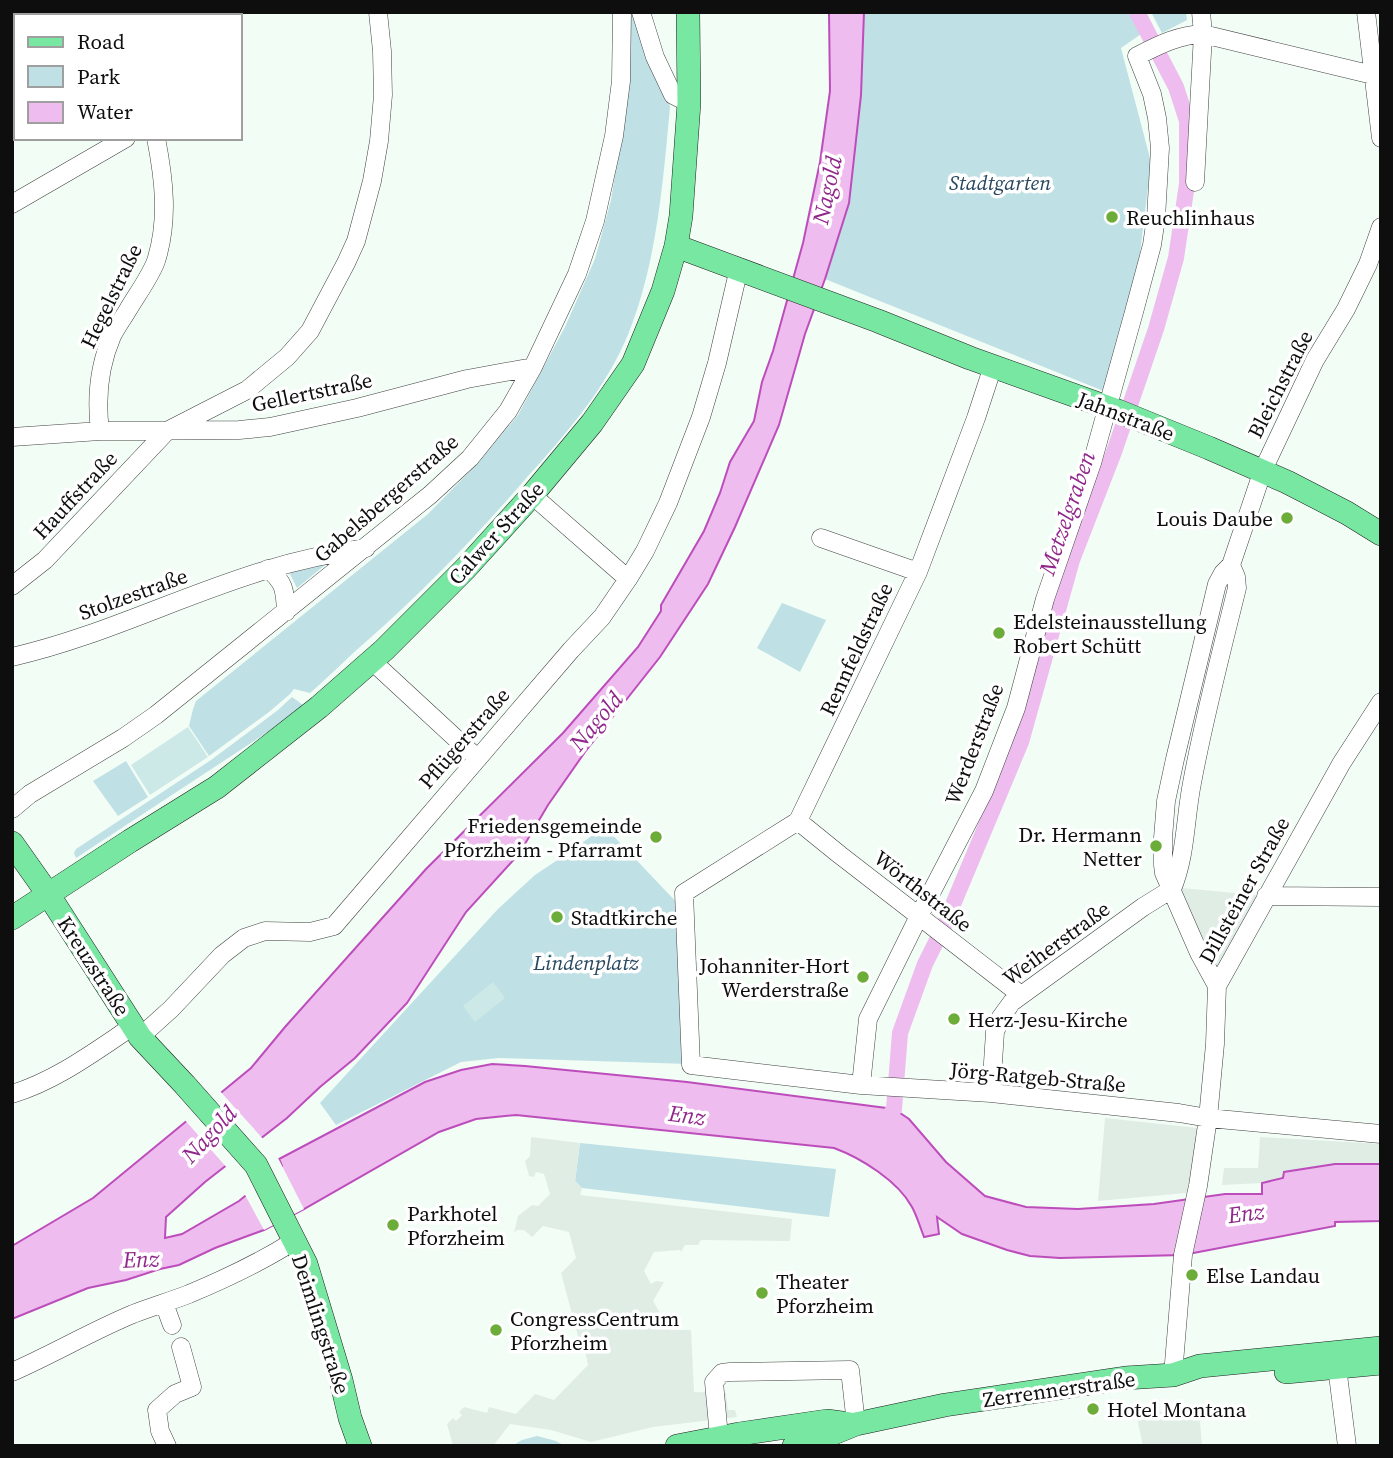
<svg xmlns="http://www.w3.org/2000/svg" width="1393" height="1458" viewBox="0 0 1393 1458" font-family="'Source Serif 4',serif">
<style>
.green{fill:#bfe0e4}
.pitch{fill:#cce9e8}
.plaza{fill:#e0ede5}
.water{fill:#eebcee;stroke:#bc4dbb;stroke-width:2}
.pier{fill:#f2fdf6}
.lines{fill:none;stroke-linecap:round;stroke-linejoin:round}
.canal{stroke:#eebcee;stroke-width:16}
.minor-casing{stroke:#414141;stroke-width:19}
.major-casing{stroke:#1f1f1f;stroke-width:24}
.minor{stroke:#fff;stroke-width:18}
.major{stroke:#78e7a1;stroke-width:23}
.poi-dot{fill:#6bad38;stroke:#fff;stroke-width:2.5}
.labels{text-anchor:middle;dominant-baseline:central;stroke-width:7;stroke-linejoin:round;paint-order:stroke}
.park-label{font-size:21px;font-style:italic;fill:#27475e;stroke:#fff}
.poi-label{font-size:21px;fill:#0e0e0e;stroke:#fff;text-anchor:start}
.street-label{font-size:21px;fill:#0e0e0e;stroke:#fff}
.water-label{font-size:23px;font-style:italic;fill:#90278b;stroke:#fff}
</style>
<rect width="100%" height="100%" fill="#f2fdf6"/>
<path class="green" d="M633 12 669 101 670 107C663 182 657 261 629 332 606 390 563 437 522 483 474 538 424 591 369 639 349 656 331 675 310 693L294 689 290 694 269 712 209 756 189 726 193 709 196 701 428 514 479 462 518 415 565 327 595 259 611 200 626 105 631 13Z
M864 12H1129L1141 34 1121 48 1151 162 1140 253 1106 392 825 279 849 203 861 95Z
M1151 12H1186L1187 20 1162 33Z
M325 565 297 588 289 572Z
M782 603 826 620 800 672 757 648Z
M292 697 303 705V707L283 722 76 858 74 853 76 849 211 760 278 710Z
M126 761 148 797 118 816 93 781Z
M604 826 681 907 689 1064 499 1058 461 1062 336 1125 320 1103 498 909 535 875 577 847Z
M580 1143 836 1169 829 1217 582 1188 575 1181Z
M537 1436 556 1441 565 1446H512L522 1440Z"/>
<path class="pitch" d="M188 727 208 757 150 795 131 765Z
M493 982 505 998 475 1022 463 1006Z"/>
<path class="plaza" d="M1182 888 1266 896 1217 986 1172 889Z
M1105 1118 1207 1129 1197 1192 1098 1201Z
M531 1137 580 1143 575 1181 582 1188 580 1195 792 1219 790 1241 701 1240 698 1245H685L681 1252 680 1250 654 1252 644 1271 651 1284 656 1281 664 1282 653 1301 670 1330H691L694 1392 726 1393 728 1410H735L737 1417 653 1427 591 1442 551 1430 510 1424 493 1446H453L447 1424 453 1418 456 1421 462 1415 459 1412 464 1407 487 1413 489 1407 516 1414 535 1394 554 1400 588 1365 585 1351H582L561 1273 576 1258 569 1232 543 1226 532 1237 524 1230H517L514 1233 518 1216 532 1205 538 1206 550 1194 544 1174 536 1172 534 1177 529 1176 525 1161 530 1156Z
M1260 1137 1381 1144V1164H1335L1284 1172 1283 1178 1262 1183 1222 1185 1224 1168H1258Z
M1199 1409 1202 1446H1143L1136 1414Z"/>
<path class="water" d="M829 12H864L861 95 849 203 825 279 805 334 779 425 735 527 708 584 660 657 585 752 548 805 519 854 466 912 407 1003 355 1058 320 1087 287 1118 205 1182 166 1217 165 1238 182 1234 239 1201 282 1166 279 1159 425 1082 461 1070 492 1064 525 1066 687 1082 894 1109 909 1119 946 1162 985 1196 1026 1207 1078 1209 1154 1204 1225 1194H1262V1183L1283 1178 1284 1172 1335 1164H1381V1221L1335 1222V1226L1183 1255 1060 1258 1030 1256 1007 1250 962 1234 937 1217 939 1234 924 1237C920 1227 917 1216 912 1207 898 1181 861 1158 834 1148L516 1115 476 1119 439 1132 304 1209 264 1230 215 1248 179 1265 160 1269 126 1280 88 1288 12 1319V1246L93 1198 251 1068 285 1027 426 869 563 733 638 647 661 611V605L704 531 720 493 730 462 754 421 762 382 773 351 803 243 820 162 830 91Z"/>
<path class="pier" d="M219 1090 264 1140 228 1169 184 1119Z
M277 1156 304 1209 264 1230 244 1193 277 1165 275 1160Z"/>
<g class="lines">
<path class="canal" d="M883 1125 894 1109 900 1033 925 964 944 926 1021 742 1072 560 1114 452 1156 329 1176 258 1187 184V121L1176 87 1137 12"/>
<g class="minor-casing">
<path id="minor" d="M115 12 116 16
M641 12 655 57 673 95 689 103
M1366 12 1381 138
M230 16 232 12
M1195 182 1203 34 1201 12
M12 204 126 138
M993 366 976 418 918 572 798 821 684 893 691 1065 861 1085 991 1093 1179 1113 1208 1118 1381 1134
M100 431C96 399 99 366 112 336 117 326 124 317 129 308 138 293 150 277 156 261 169 220 164 179 156 138
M12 437 100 431 239 430 270 427 357 408 467 379 533 367
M532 495 628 579
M821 538 918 572
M268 569C285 582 285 592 286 612
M12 586 45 560 167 431 247 390 287 357 310 331 346 263 356 241 372 181 379 141 383 95 382 51 378 12
M12 657C100 637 180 596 266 570 299 560 332 553 366 548
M372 661 477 758
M12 809 30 794 123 738 156 715 430 495 470 458 508 411 533 367 577 274 595 221 614 136 621 81 622 12
M798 821 840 855 1021 995
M1172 889C1186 856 1185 818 1192 783 1204 718 1221 653 1237 588L1236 577 1231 565
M1266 896 1381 897
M1217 986 1199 953 1164 873 1163 865V838L1166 801 1175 759 1217 584 1223 573 1231 565 1263 470 1315 360 1346 309 1368 264 1381 227
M140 1037 171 1009 222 955 244 938 265 931 310 932 334 926 571 650 602 617 628 579 645 551 668 503 701 417 717 363 739 268
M861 1085 868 1019 919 916 984 791 1016 708 1045 599 1092 463 1134 312 1152 245 1156 218 1160 148 1157 118 1152 94 1137 56C1159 45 1178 35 1203 34L1373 75 1381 74
M991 1093 995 1032 1001 1017 1012 1002 1143 907 1172 889
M12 1094C57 1080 94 1052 133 1026
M164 1303 172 1325
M1337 1367 1347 1446
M12 1372C53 1354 92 1331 133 1314 151 1307 171 1301 189 1294 225 1279 261 1262 294 1241
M1173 1375 1183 1255 1198 1186 1208 1118 1215 1044 1217 986 1341 764 1381 702
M719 1437 714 1382 722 1373 730 1372 850 1370 856 1424
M167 1446 160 1431 157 1410 175 1394 192 1387 181 1347"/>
</g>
<g class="major-casing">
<path id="major" d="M676 246 878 321 970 358 1118 411 1209 448 1287 482 1347 513 1381 534
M12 843 48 894 140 1037 185 1085 256 1165 306 1264 341 1380 350 1418 360 1446
M12 918 130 841 217 787 319 707 384 650 466 568 532 495 592 423 633 364 663 291 676 246 681 216 689 103 688 12
M1286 1372 1381 1363
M677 1446 739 1434 827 1421 849 1424
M794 1446 824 1437 856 1424 945 1405 1125 1378 1173 1375 1200 1366 1381 1348"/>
</g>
<use href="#minor" class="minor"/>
<use href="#major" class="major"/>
</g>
<g class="poi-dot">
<circle cx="1112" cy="217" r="7"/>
<circle cx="1287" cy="518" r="7"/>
<circle cx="999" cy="633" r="7"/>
<circle cx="656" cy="837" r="7"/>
<circle cx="1156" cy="846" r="7"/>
<circle cx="557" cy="917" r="7"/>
<circle cx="863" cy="977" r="7"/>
<circle cx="954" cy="1019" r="7"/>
<circle cx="393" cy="1225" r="7"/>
<circle cx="1192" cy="1275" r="7"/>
<circle cx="762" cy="1293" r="7"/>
<circle cx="496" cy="1330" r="7"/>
<circle cx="1093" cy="1409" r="7"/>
</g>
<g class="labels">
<g class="park-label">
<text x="1000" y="182">Stadtgarten</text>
<text x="586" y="962">Lindenplatz</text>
</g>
<g class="poi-label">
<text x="1126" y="217">Reuchlinhaus</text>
<text x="1273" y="518" text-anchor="end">Louis Daube</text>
<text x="1013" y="621">Edelsteinausstellung<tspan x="1013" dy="24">Robert Schütt</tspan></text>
<text x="642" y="825" text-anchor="end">Friedensgemeinde<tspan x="642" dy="24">Pforzheim - Pfarramt</tspan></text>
<text x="1142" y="834" text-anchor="end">Dr. Hermann<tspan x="1142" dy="24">Netter</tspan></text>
<text x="571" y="917">Stadtkirche</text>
<text x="849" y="965" text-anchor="end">Johanniter-Hort<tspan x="849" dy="24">Werderstraße</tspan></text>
<text x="968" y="1019">Herz-Jesu-Kirche</text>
<text x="407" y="1213">Parkhotel<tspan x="407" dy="24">Pforzheim</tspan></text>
<text x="1206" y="1275">Else Landau</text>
<text x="776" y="1281">Theater<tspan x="776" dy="24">Pforzheim</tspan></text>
<text x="510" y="1318">CongressCentrum<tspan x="510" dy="24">Pforzheim</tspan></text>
<text x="1107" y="1409">Hotel Montana</text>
</g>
<g class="street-label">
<text transform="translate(111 296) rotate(-64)">Hegelstraße</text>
<text transform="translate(1280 384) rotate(-63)">Bleichstraße</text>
<text transform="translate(312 392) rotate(-12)">Gellertstraße</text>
<text transform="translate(1126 416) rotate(21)">Jahnstraße</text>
<text transform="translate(75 495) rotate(-47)">Hauffstraße</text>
<text transform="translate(386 498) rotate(-41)">Gabelsbergerstraße</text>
<text transform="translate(496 533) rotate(-48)">Calwer Straße</text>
<text transform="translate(133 594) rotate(-20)">Stolzestraße</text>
<text transform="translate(856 649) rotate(-65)">Rennfeldstraße</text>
<text transform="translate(464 738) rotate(-49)">Pflügerstraße</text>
<text transform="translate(974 744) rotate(-69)">Werderstraße</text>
<text transform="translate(1244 890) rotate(-61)">Dillsteiner Straße</text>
<text transform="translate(923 891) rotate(38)">Wörthstraße</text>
<text transform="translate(1056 943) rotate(-36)">Weiherstraße</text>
<text transform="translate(94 966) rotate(57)">Kreuzstraße</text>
<text transform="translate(1038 1077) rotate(5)">Jörg-Ratgeb-Straße</text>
<text transform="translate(321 1324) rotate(72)">Deimlingstraße</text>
<text transform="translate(1059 1389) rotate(-8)">Zerrennerstraße</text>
</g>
<g class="water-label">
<text transform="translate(827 190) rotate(-78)">Nagold</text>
<text transform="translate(1067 513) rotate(-71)">Metzelgraben</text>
<text transform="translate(596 721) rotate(-50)">Nagold</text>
<text transform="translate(687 1115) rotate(7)">Enz</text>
<text transform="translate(209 1134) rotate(-47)">Nagold</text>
<text transform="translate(1246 1213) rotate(-7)">Enz</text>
<text transform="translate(141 1259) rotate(-2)">Enz</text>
</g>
</g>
<rect width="1393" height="1458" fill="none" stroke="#0e0e0e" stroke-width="28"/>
<rect x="14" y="14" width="228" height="126" fill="#ffffff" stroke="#9f9f9f" stroke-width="2"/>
<rect x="28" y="37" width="35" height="10" fill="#78e7a1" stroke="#9f9f9f" stroke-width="2"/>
<text x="77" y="49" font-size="21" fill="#0e0e0e">Road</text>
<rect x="28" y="66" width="35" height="21" fill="#bfe0e4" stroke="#9f9f9f" stroke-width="2"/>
<text x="77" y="84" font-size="21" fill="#0e0e0e">Park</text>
<rect x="28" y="102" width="35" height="21" fill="#eebcee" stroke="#9f9f9f" stroke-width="2"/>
<text x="77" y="119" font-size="21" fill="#0e0e0e">Water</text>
</svg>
